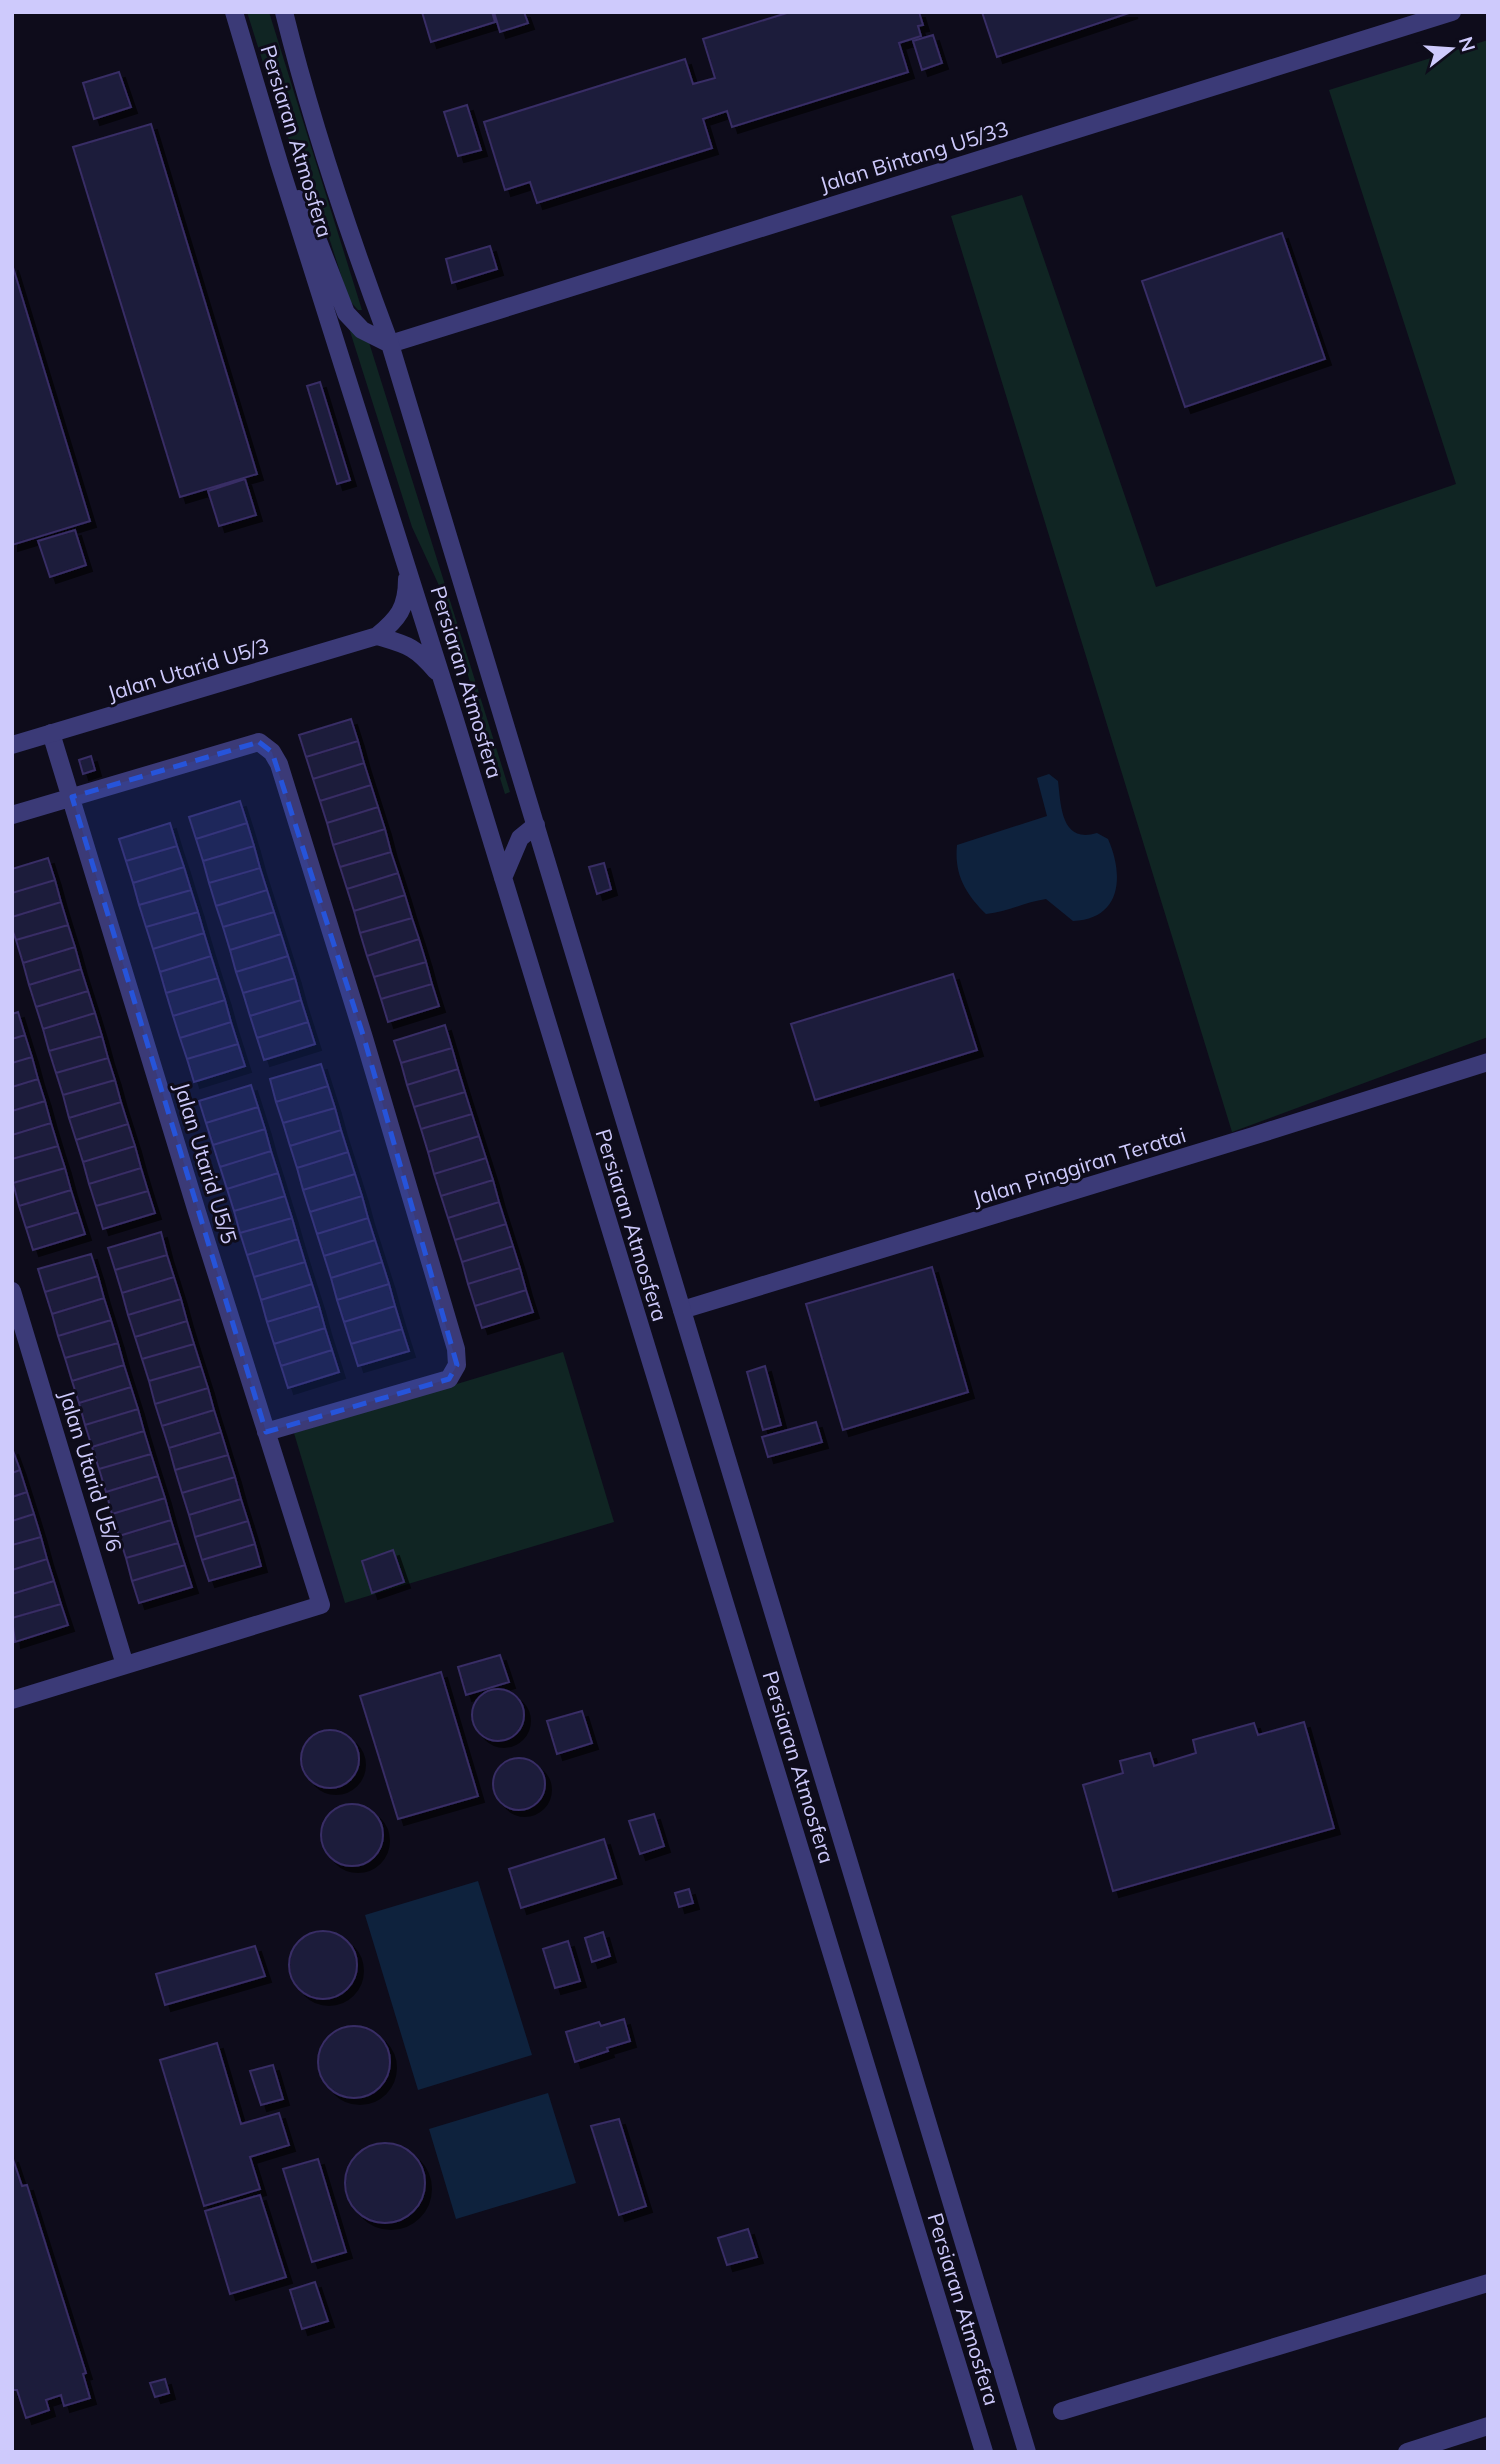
<svg xmlns="http://www.w3.org/2000/svg" width="1500" height="2464" viewBox="0 0 1500 2464" font-family="Mulish,sans-serif">
<style>
.green{fill:#102523}
.water{fill:#0e223d}
.building{fill:#1f1a3b;stroke:#372d65;stroke-width:2;filter:url(#shadow)}
.lines{fill:none;stroke-linecap:round;stroke-linejoin:round}
.minor{stroke:#3b3a77;stroke-width:18}
.tertiary{stroke:#3b3a77;stroke-width:18}
.marked{fill:#2654da;fill-opacity:0.2;stroke:#2654da;stroke-width:5;stroke-dasharray:14 9;stroke-linejoin:round}
.labels{text-anchor:middle;dominant-baseline:central;stroke-width:6;stroke-linejoin:round;paint-order:stroke}
.street-label{font-size:21px;fill:#cecafc;stroke:#0e0c1b}
</style>
<defs>
<filter id="shadow"><feDropShadow dx="6" dy="6" stdDeviation="0" flood-color="#0009"/></filter>
</defs>
<rect width="100%" height="100%" fill="#0e0c1b"/>
<path class="green" d="M247 12H269L362 310H358L349 300 317 200 284 129Z
M1488 40V1037L1232 1132 951 216 1022 195 1156 587 1456 484 1329 90Z
M349 328 367 336 510 792 505 794 442 592 412 527Z
M563 1352 614 1522 345 1603 294 1433Z"/>
<path class="water" d="M1049 774 1058 781C1061 806 1061 844 1097 833L1108 839C1124 875 1122 919 1073 921L1046 899C1025 902 1007 912 986 914 966 894 954 875 957 845L1047 816 1037 778Z
M478 1881 532 2055 418 2090 365 1915Z
M548 2093 576 2183 456 2219 429 2129Z"/>
<path class="building" d="M422 12H492L495 22 431 42Z
M494 12H524L528 23 500 32Z
M790 12H919L923 25 918 26 921 36 899 43 908 72 732 127 727 111 703 119 712 148 537 203 530 182 505 190 484 122 685 59 693 84 715 78 703 39Z
M982 12H1132L997 57Z
M933 35 942 63 922 70 913 41Z
M119 72 131 107 94 119 83 83Z
M467 105 481 150 458 156 444 112Z
M151 124 257 474 180 497 73 147Z
M1282 233 1325 359 1185 407 1142 281Z
M490 246 497 269 452 283 446 259Z
M12 264 90 521 12 545Z
M320 382 350 480 337 484 307 386Z
M245 479 256 515 219 526 208 491Z
M75 530 86 565 50 577 38 541Z
M351 719 358 741 306 757 299 735Z
M358 741 364 763 313 779 306 757Z
M91 756 95 770 83 774 79 760Z
M364 763 371 785 320 801 313 779Z
M371 785 378 807 327 823 320 801Z
M240 801 247 823 196 839 189 817Z
M378 807 385 829 333 845 327 823Z
M170 823 177 846 126 861 119 839Z
M247 823 254 846 203 861 196 839Z
M385 829 391 852 340 867 333 845Z
M177 846 184 867 133 883 126 861Z
M254 846 260 868 209 883 203 861Z
M391 852 398 873 347 889 340 867Z
M48 858 55 880 12 893V869Z
M604 863 611 889 597 894 589 867Z
M184 867 191 890 139 905 133 883Z
M260 868 267 890 216 906 209 883Z
M398 873 405 895 354 911 347 889Z
M55 880 61 902 12 917V893Z
M191 890 198 912 146 927 139 905Z
M267 890 274 912 223 927 216 906Z
M405 895 412 918 360 933 354 911Z
M61 902 68 925 16 940 12 929V917Z
M198 912 204 933 153 949 146 927Z
M274 912 281 934 230 950 223 927Z
M412 918 419 939 367 956 360 933Z
M68 925 75 947 23 963 16 940Z
M204 933 211 956 160 972 153 949Z
M281 934 288 956 236 972 230 950Z
M419 939 426 962 374 977 367 956Z
M75 947 81 969 29 985 23 963Z
M211 956 218 978 166 993 160 972Z
M288 956 295 978 243 993 236 972Z
M426 962 432 984 381 999 374 977Z
M81 969 88 991 36 1007 29 985Z
M953 974 977 1050 815 1100 791 1024Z
M218 978 225 1000 173 1016 166 993Z
M295 978 301 1000 250 1016 243 993Z
M432 984 439 1006 388 1022 381 999Z
M88 991 95 1013 43 1029 36 1007Z
M225 1000 231 1022 180 1038 173 1016Z
M301 1000 308 1022 257 1038 250 1016Z
M18 1012 25 1035 12 1039V1014Z
M95 1013 102 1036 49 1051 43 1029Z
M231 1022 238 1044 187 1059 180 1038Z
M308 1022 315 1044 264 1060 257 1038Z
M445 1025 452 1048 401 1063 394 1041Z
M25 1035 32 1057 12 1063V1039Z
M102 1036 108 1058 56 1073 49 1051Z
M238 1044 245 1066 194 1082 187 1059Z
M452 1048 458 1069 407 1085 401 1063Z
M32 1057 38 1079 12 1087V1063Z
M108 1058 115 1080 63 1095 56 1073Z
M321 1064 328 1086 276 1102 270 1079Z
M458 1069 465 1092 414 1107 407 1085Z
M38 1079 45 1101 12 1111V1087Z
M115 1080 121 1102 69 1118 63 1095Z
M251 1085 258 1107 206 1123 199 1101Z
M328 1086 335 1108 283 1123 276 1102Z
M465 1092 472 1114 421 1129 414 1107Z
M45 1101 51 1123 12 1135V1111Z
M121 1102 128 1124 76 1140 69 1118Z
M258 1107 265 1129 213 1145 206 1123Z
M335 1108 341 1130 290 1146 283 1123Z
M472 1114 479 1136 428 1152 421 1129Z
M51 1123 58 1146 12 1159V1135Z
M128 1124 135 1146 83 1162 76 1140Z
M265 1129 271 1151 220 1167 213 1145Z
M341 1130 348 1152 297 1168 290 1146Z
M479 1136 486 1158 434 1174 428 1152Z
M58 1146 65 1168 13 1183 12 1159Z
M135 1146 141 1168 89 1184 83 1162Z
M271 1151 278 1173 227 1189 220 1167Z
M348 1152 355 1174 303 1190 297 1168Z
M486 1158 493 1180 441 1196 434 1174Z
M65 1168 71 1190 19 1206 13 1183Z
M141 1168 148 1191 96 1206 89 1184Z
M278 1173 285 1196 234 1211 227 1189Z
M355 1174 362 1196 310 1212 303 1190Z
M493 1180 499 1202 448 1218 441 1196Z
M71 1190 78 1212 26 1228 19 1206Z
M148 1191 155 1213 103 1229 96 1206Z
M285 1196 292 1218 240 1233 234 1211Z
M362 1196 368 1218 317 1234 310 1212Z
M499 1202 506 1224 455 1240 448 1218Z
M78 1212 85 1234 33 1250 26 1228Z
M292 1218 298 1239 247 1255 240 1233Z
M368 1218 375 1240 324 1256 317 1234Z
M506 1224 513 1246 462 1262 455 1240Z
M161 1232 167 1255 115 1270 108 1248Z
M298 1239 305 1262 254 1277 247 1255Z
M375 1240 382 1262 331 1278 324 1256Z
M513 1246 520 1268 468 1284 462 1262Z
M91 1254 98 1276 45 1292 38 1269Z
M167 1255 174 1277 122 1293 115 1270Z
M305 1262 312 1284 261 1300 254 1277Z
M382 1262 389 1284 337 1300 331 1278Z
M932 1267 968 1392 843 1430 806 1304Z
M520 1268 526 1290 475 1306 468 1284Z
M98 1276 104 1298 52 1314 45 1292Z
M174 1277 181 1299 128 1315 122 1293Z
M312 1284 319 1306 267 1322 261 1300Z
M389 1284 395 1306 344 1322 337 1300Z
M526 1290 533 1312 482 1328 475 1306Z
M104 1298 111 1320 58 1336 52 1314Z
M181 1299 187 1321 135 1337 128 1315Z
M319 1306 325 1328 274 1344 267 1322Z
M395 1306 402 1329 351 1344 344 1322Z
M111 1320 118 1343 65 1358 58 1336Z
M187 1321 194 1344 142 1359 135 1337Z
M325 1328 332 1350 281 1366 274 1344Z
M402 1329 409 1351 358 1366 351 1344Z
M118 1343 124 1365 72 1381 65 1358Z
M194 1344 201 1366 149 1381 142 1359Z
M332 1350 339 1372 288 1388 281 1366Z
M124 1365 131 1387 79 1403 72 1381Z
M201 1366 208 1388 155 1404 149 1381Z
M765 1366 781 1425 763 1430 747 1372Z
M131 1387 138 1409 85 1425 79 1403Z
M208 1388 214 1410 162 1426 155 1404Z
M138 1409 144 1431 92 1447 85 1425Z
M214 1410 221 1432 169 1448 162 1426Z
M816 1422 822 1442 768 1457 762 1437Z
M144 1431 151 1454 99 1469 92 1447Z
M221 1432 228 1455 175 1470 169 1448Z
M12 1448 20 1470 12 1473Z
M151 1454 158 1476 106 1492 99 1469Z
M228 1455 235 1477 182 1493 175 1470Z
M20 1470 27 1492 12 1497V1473Z
M158 1476 165 1498 112 1514 106 1492Z
M235 1477 241 1499 189 1515 182 1493Z
M27 1492 34 1514 12 1521V1497Z
M165 1498 171 1520 119 1536 112 1514Z
M241 1499 248 1521 195 1537 189 1515Z
M34 1514 41 1537 12 1545V1521Z
M171 1520 178 1543 126 1558 119 1536Z
M248 1521 255 1544 202 1560 195 1537Z
M41 1537 47 1559 12 1570V1545Z
M178 1543 185 1565 132 1581 126 1558Z
M255 1544 261 1566 209 1581 202 1560Z
M393 1550 404 1582 372 1593 362 1561Z
M47 1559 54 1581 12 1594V1570Z
M185 1565 192 1587 139 1603 132 1581Z
M54 1581 61 1604 12 1618V1594Z
M61 1604 68 1625 15 1642 12 1618Z
M500 1655 509 1682 466 1695 458 1667Z
M441 1672 478 1796 398 1819 360 1696Z
M472 1715a26 26 0 1 1 52 0a26 26 0 1 1-52 0Z
M582 1711 592 1743 557 1754 547 1721Z
M1304 1722 1334 1828 1113 1891 1083 1785 1123 1773 1120 1761 1150 1753 1154 1766 1196 1753 1193 1740 1254 1723 1258 1735Z
M301 1759a29 29 0 1 1 58 0a29 29 0 1 1-58 0Z
M493 1784a26 26 0 1 1 52 0a26 26 0 1 1-52 0Z
M321 1835a31 31 0 1 1 62 0a31 31 0 1 1-62 0Z
M654 1814 664 1846 640 1854 629 1821Z
M604 1839 616 1878 521 1908 509 1869Z
M689 1889 693 1903 679 1907 675 1893Z
M289 1965a34 34 0 1 1 68 0a34 34 0 1 1-68 0Z
M603 1932 610 1956 592 1962 585 1938Z
M568 1941 580 1981 555 1988 543 1949Z
M255 1946 265 1976 165 2005 156 1974Z
M624 2019 630 2041 607 2048 608 2051 575 2062 566 2032 599 2022 601 2026Z
M318 2062a36 36 0 1 1 72 0a36 36 0 1 1-72 0Z
M217 2043 241 2124 279 2113 289 2145 250 2157 260 2189 204 2206 160 2060Z
M273 2065 283 2099 261 2105 250 2071Z
M619 2119 646 2206 619 2215 591 2126Z
M345 2183a40 40 0 1 1 80 0a40 40 0 1 1-80 0Z
M12 2156 22 2186 27 2185 86 2373 83 2374 90 2398 64 2406 61 2395 46 2400 49 2410 26 2418 17 2390H12Z
M318 2159 346 2252 312 2262 283 2169Z
M260 2195 286 2277 230 2294 205 2211Z
M748 2229 757 2257 727 2265 718 2238Z
M315 2282 328 2321 302 2329 290 2290Z
M165 2379 169 2393 155 2397 150 2383Z"/>
<g class="lines">
<path class="minor" d="M390 344 1452 12
M12 815 259 742 272 752 279 764 364 1038 456 1349 457 1365 449 1379 266 1432
M12 1291 125 1665
M682 1310 1253 1136 1488 1062
M12 1700 321 1605 197 1212 51 733
M1062 2411 1488 2283
M1407 2452 1488 2426"/>
<path class="tertiary" d="M234 12 279 163 454 717 984 2452
M284 12C312 125 349 235 390 344L1027 2452
M299 199 310 220 346 313 362 330 390 344
M377 636C407 645 415 646 436 671
M12 745 377 636C398 619 407 608 407 579
M503 878 520 838 536 825"/>
</g>
<path class="marked" d="M259 742 272 752 364 1038 457 1365 449 1379 266 1432 72 797Z"/>
<g class="labels">
<g class="street-label">
<text transform="translate(297 141) rotate(73)">Persiaran Atmosfera</text>
<text transform="translate(914 156) rotate(-17)">Jalan Bintang U5/33</text>
<text transform="translate(188 669) rotate(-17)">Jalan Utarid U5/3</text>
<text transform="translate(467 682) rotate(73)">Persiaran Atmosfera</text>
<text transform="translate(206 1163) rotate(73)">Jalan Utarid U5/5</text>
<text transform="translate(1079 1166) rotate(-17)">Jalan Pinggiran Teratai</text>
<text transform="translate(632 1225) rotate(73)">Persiaran Atmosfera</text>
<text transform="translate(91 1471) rotate(73)">Jalan Utarid U5/6</text>
<text transform="translate(799 1767) rotate(73)">Persiaran Atmosfera</text>
<text transform="translate(964 2309) rotate(73)">Persiaran Atmosfera</text>
</g>
</g>
<rect width="1500" height="2464" fill="none" stroke="#cecafc" stroke-width="28"/>
<g transform="translate(1451 49) rotate(73)" stroke="#0e0c1b" stroke-width="5" paint-order="stroke">
<path d="M0-5L12 26L0 18L-12 26Z" fill="#cecafc"/>
<text y="-10" font-size="19" font-weight="bold" text-anchor="middle" fill="#cecafc">N</text>
</g>
</svg>
